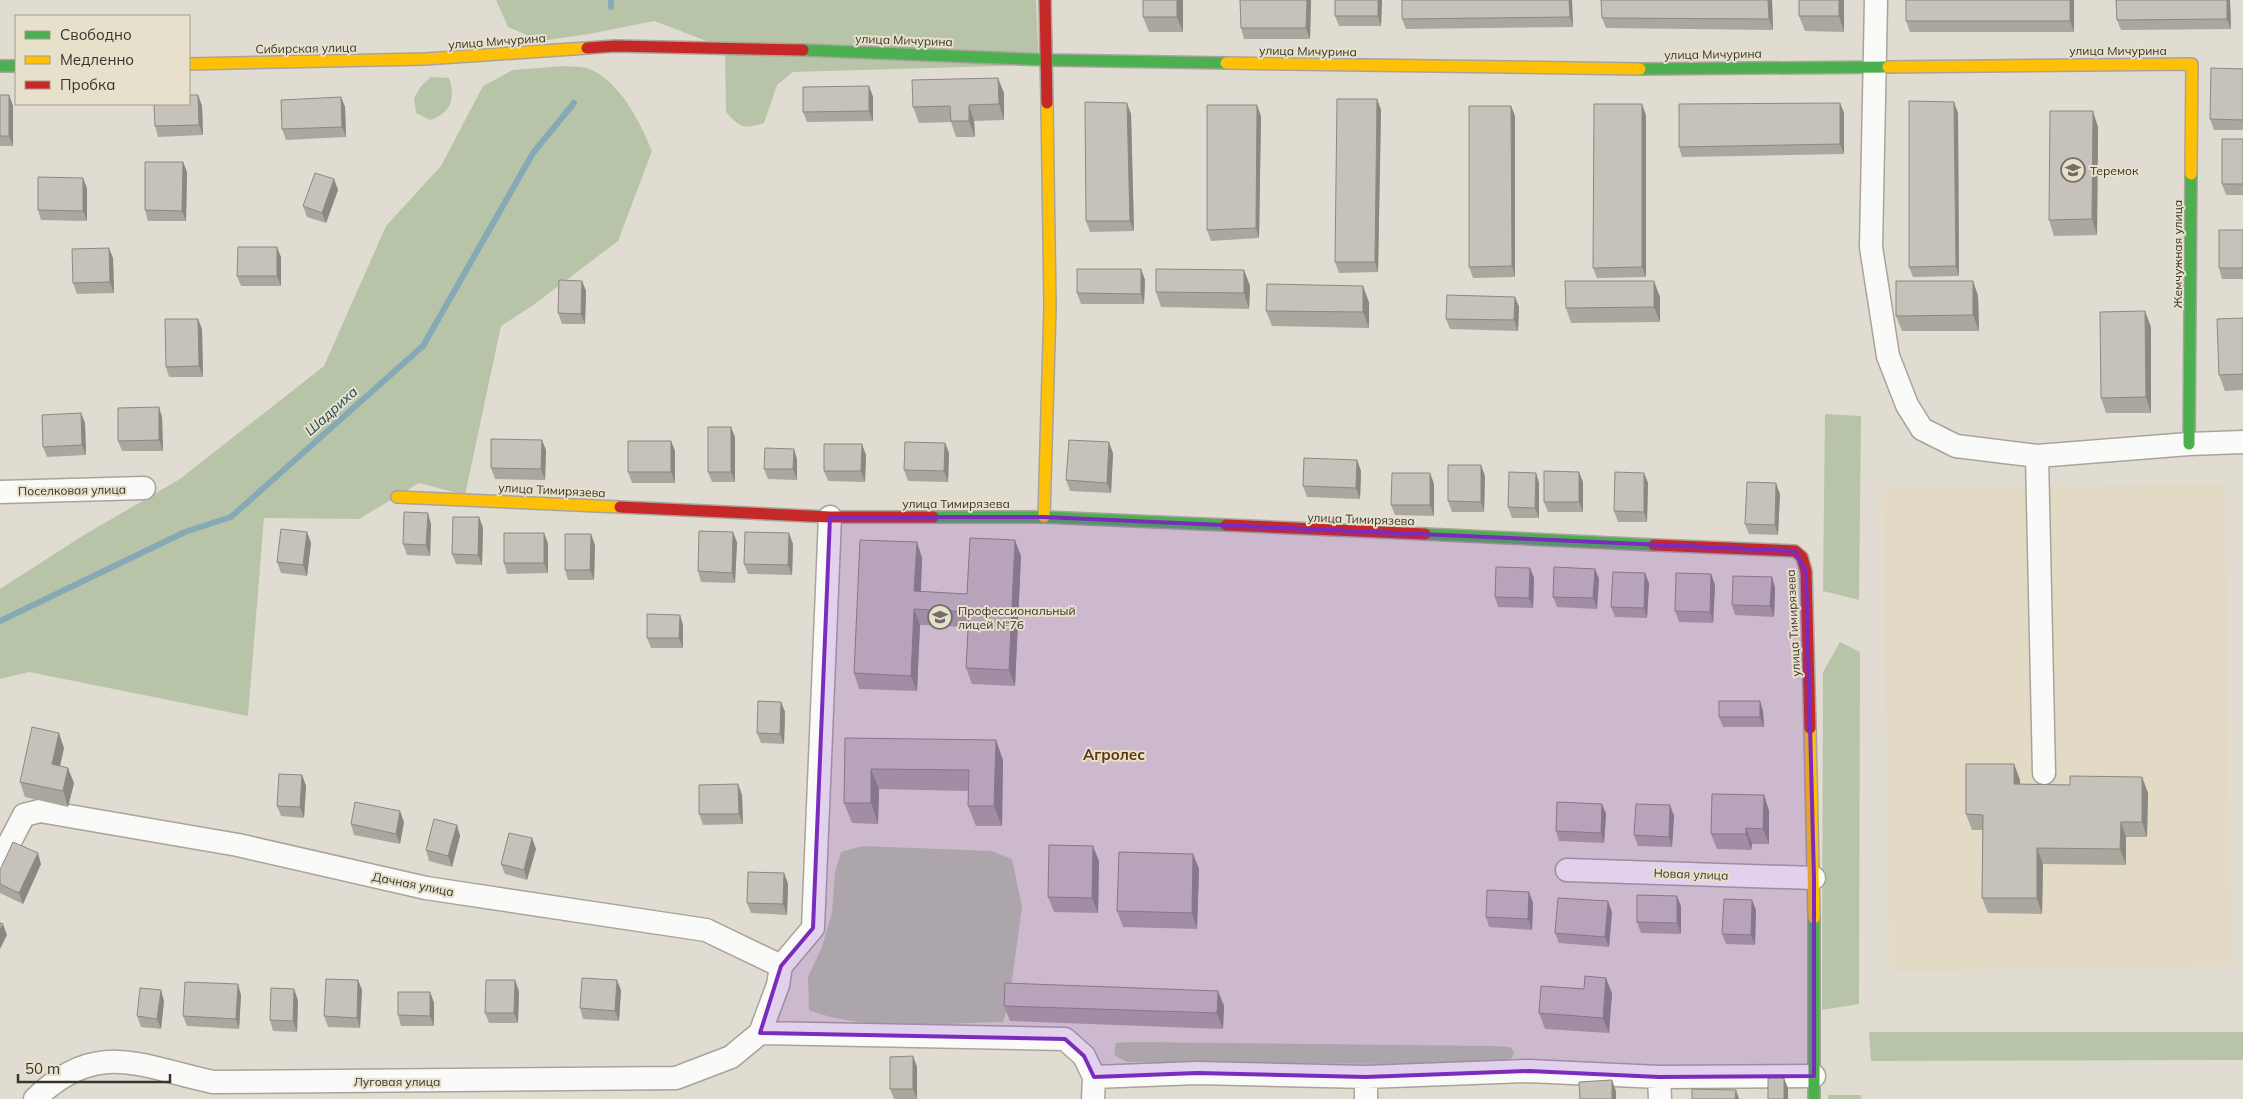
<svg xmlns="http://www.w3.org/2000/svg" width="2243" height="1099" viewBox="0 0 2243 1099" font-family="Mulish,sans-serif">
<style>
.built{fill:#e2dac5}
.forest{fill:#b8c4a7}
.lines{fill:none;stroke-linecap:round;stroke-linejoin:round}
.stream{stroke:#85aab6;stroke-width:6}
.street-casing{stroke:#a8a49c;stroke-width:25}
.fast-casing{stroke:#a8a49c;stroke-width:14}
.slow-casing{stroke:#a8a49c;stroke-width:14}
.jam-casing{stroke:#a8a49c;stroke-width:14}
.street{stroke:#fafaf8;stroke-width:22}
.fast{stroke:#4caf50;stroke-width:11}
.slow{stroke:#ffc107;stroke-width:11}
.jam{stroke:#c62828;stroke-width:11}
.wall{fill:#aaa79f}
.shaded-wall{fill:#8b8882}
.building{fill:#c6c2b9;stroke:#8b8882}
.marked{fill:#7b2cbf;fill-opacity:0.2;stroke:#7b2cbf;stroke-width:4;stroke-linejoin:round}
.labels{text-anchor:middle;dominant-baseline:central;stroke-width:4;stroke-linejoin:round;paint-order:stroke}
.street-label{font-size:12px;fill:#37342c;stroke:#e7e0cb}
.poi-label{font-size:12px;fill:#37342c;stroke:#e7e0cb;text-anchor:start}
.water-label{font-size:14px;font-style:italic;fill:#184859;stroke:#e7e0cb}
.quarter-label{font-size:15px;font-weight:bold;fill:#5f350c;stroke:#e7e0cb}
</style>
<rect width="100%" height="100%" fill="#e1dcd1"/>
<path class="built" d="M2225 483 2232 966 1890 972 1882 489Z"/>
<path class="forest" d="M496 0H1036L1039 65 793 72 777 85 764 123C743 129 740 128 726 112L725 48 654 21 589 34 541 41 508 27Z
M563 66C571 67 583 66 590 69 621 83 640 122 652 151L618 241 532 306 501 326 465 495 419 483 359 519 264 518 248 716 29 672 0 679V589L84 535 180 479 324 366 386 226 441 166 483 86 513 70Z
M431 77 449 78C456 99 451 113 430 120L416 113 414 98 421 86Z
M1825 414 1861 416 1859 600 1823 591Z
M1840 642 1860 652 1859 1004 1822 1010 1823 672Z
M862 846 992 851 1012 859 1022 907 1009 1002 1003 1022C944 1023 863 1032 809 1010L808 977 822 947 832 912 835 872 841 852Z
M1869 1032H2243V1060L1871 1061Z
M1130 1042 1493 1046 1510 1047 1514 1052 1512 1058 1503 1061 1405 1064 1127 1062 1114 1055 1116 1043Z
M1828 1095H1861V1099H1828Z"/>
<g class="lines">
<path class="stream" d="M611 7V0
M0 621 185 532 231 517 423 346 533 153 574 103"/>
<g class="street-casing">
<path id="street" d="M1876 0 1871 247 1888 356 1907 405 1922 429 1956 446 2037 456 2189 444 2243 442
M2037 456 2044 773
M0 492 144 488
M0 861 24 815 40 811 238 845 426 888 706 930 781 966
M1567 870 1814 878
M760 1033 1065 1039 1084 1056 1094 1077 1197 1073 1366 1077 1529 1071 1659 1077 1814 1076
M1659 1077 1660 1099
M35 1099C97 1038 141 1067 213 1082L676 1078 731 1057 760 1033 778 985 781 966 813 928 830 517
M1093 1099 1094 1077
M1366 1099V1077"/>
</g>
<g class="fast-casing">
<path id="fast" d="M803 50 1047 60 1226 63
M0 66H16
M1640 69 1888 67
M2189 444 2191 174
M933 517H1044L1226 525
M1425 534 1654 545
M1814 918V1099"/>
</g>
<g class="slow-casing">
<path id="slow" d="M1226 63 1640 69
M189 64 425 59 587 48
M1888 67 2192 64 2191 174
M397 497 620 507
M1044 517 1050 306 1047 103
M1810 728 1814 918"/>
</g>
<g class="jam-casing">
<path id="jam" d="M1045 0 1047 103
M587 48 615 46 803 50
M620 507 830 517H933
M1226 525 1425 534
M1654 545 1795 551 1802 557 1806 571 1810 728"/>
</g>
<use href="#street" class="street"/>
<use href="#fast" class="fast"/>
<use href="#slow" class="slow"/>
<use href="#jam" class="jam"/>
</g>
<path class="wall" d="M1143 0H1183V32H1149L1143 17Z
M1240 0H1311L1310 39H1244L1241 28Z
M1382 0 1381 26H1339L1335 16Z
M1402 0H1572L1573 27 1406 29 1402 19Z
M1601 0H1772L1773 30 1606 28 1602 18Z
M1799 0H1844V32L1805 31 1799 16Z
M2074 0V32H1910L1906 21Z
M2116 0H2230L2231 29 2121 30 2117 20Z
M2243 69V130H2214L2210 119Z
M869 86 873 97V121L807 122 803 112Z
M1004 93V120L974 121 975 137H956L951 122 919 123 913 107Z
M0 95H9L13 106V146H0Z
M198 95 202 106 203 135 158 137 155 126Z
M341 97 345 107 346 137 286 140 282 129Z
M1377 99 1381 110 1378 272 1339 273 1335 262Z
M1840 103 1844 113V154L1682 157 1679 147Z
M1511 106 1515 116V277L1473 278 1469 267Z
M1958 113 1959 276 1913 277 1909 267Z
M1131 114 1134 231 1090 232 1086 221Z
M1646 115V277L1597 278 1593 268Z
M1261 116 1259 238 1211 241 1207 230Z
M2098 127 2097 235 2054 236 2049 220Z
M2243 139V195H2226L2222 184Z
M183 162 187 172 186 221H148L145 210Z
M334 179 338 190 326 223 307 217 303 206Z
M87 188V221L41 220 38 210Z
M2243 230V279H2222L2219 268Z
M281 257V286H241L237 276Z
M113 258 114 293 77 294 73 283Z
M1141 269 1145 280 1144 304H1081L1077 293Z
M1244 270 1250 286 1249 309 1161 307 1156 292Z
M582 281 586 291 585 324H562L558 313Z
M1973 281 1978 296 1979 331H1902L1896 316Z
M1515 297 1519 307 1518 331 1450 329 1446 319Z
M1660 297V322L1571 323 1566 308Z
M1369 302V328L1272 326 1266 311Z
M2243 318V390L2225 391 2219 375Z
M198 319 202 329 203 377H169L166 367Z
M2151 327V413H2106L2101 398Z
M162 417 163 451H122L118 441Z
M85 423 86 455 47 457 43 447Z
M735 437V482H712L708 472Z
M671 441 675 451V483H632L628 472Z
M945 443 949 453 948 482 908 481 904 470Z
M546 450 545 480 495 479 491 468Z
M1113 453 1111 493 1070 491 1066 480Z
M866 455 865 482 828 481 824 471Z
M797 459V480L768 479 764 469Z
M1357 460 1361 471 1360 499 1307 497 1303 486Z
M1481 465 1485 476 1484 512H1452L1448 501Z
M1430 473 1434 484V516L1395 515 1391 505Z
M1536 473 1539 483V518H1512L1508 507Z
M1644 473 1648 483 1647 522H1618L1614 511Z
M1583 482V512H1548L1544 502Z
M1780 494 1778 535 1749 534 1745 524Z
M479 517 483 528 482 565 456 564 452 554Z
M431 524 430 556 407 555 403 544Z
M307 532 311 543 307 576 281 573 277 562Z
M544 533 548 544V573L507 574 504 563Z
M737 542 735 583 701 582 698 571Z
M793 544 792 575 748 574 744 564Z
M595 545 594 580H568L565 570Z
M1021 556 1015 686 972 684 966 668 968 627 920 625 917 691 859 689 854 673 922 558 921 592 967 594Z
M1530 568 1534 578 1533 608 1498 607 1495 597Z
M1595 569 1599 579 1597 609 1557 607 1553 597Z
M1711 574 1715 585 1713 623 1679 622 1675 611Z
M1772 577 1775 588 1774 617 1735 615 1732 605Z
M1649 583 1647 618 1615 617 1611 607Z
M683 625V648H651L647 638Z
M1760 701 1763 711 1764 727H1723L1719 717Z
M781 702 785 712 784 744 761 743 757 733Z
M845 738 1003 760 1002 826H976L968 806V791L879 789 878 824 852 823 844 803Z
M64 748 60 766 74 783 68 807 25 797 20 782Z
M2014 764 2020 780V784L2070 785 2142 777 2148 793 2147 837H2126V865L2043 864 2042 914 1988 913 1982 898 1983 830H1972L1966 814Z
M302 775 306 786 304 818 281 816 277 806Z
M738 784 742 795 743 824 703 825 699 814Z
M1764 795 1769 811V844H1752L1751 850 1717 849 1711 834Z
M1602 804 1606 814 1604 843 1559 841 1556 831Z
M1670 805 1674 816 1672 847 1638 846 1634 835Z
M404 822 400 844 354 835 351 824Z
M457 825 460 836 452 867 429 861 426 850Z
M532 838 536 849 527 880 505 874 501 864Z
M1193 854 1199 869 1197 929 1123 927 1117 911Z
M1099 861 1098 913 1054 912 1048 897Z
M41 864 23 904 0 893V870Z
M784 873 788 884 787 915 751 913 747 903Z
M1529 892 1533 903 1532 930 1489 927 1486 917Z
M1681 906V934L1641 933 1637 922Z
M1756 910 1755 945 1726 944 1722 934Z
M1612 912 1609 947 1559 943 1555 933Z
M358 980 362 990 360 1028 328 1027 324 1016Z
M621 990 619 1021 583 1019 580 1008Z
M519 991 518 1023H489L485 1013Z
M1218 991 1224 1006 1223 1029 1010 1021 1004 1006Z
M430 992 434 1003V1026H401L398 1015Z
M1612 993 1609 1033 1545 1029 1539 1013Z
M241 995 239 1029 187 1026 183 1016Z
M298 1000 297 1032 273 1031 270 1020Z
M164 1001 161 1029 141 1027 137 1016Z
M913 1056 917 1067V1099H894L890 1089Z"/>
<path class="shaded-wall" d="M1177 0H1183V32L1177 17Z
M1307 0H1311L1310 39 1306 28Z
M1378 0H1382L1381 26 1378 16Z
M1569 0H1572L1573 27 1570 17Z
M1768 0H1772L1773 30 1769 19Z
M1839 0H1844V32L1839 16Z
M2070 0H2074V32L2070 21Z
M2227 0H2230L2231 29 2227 19Z
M998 78 1004 93V120L999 104Z
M869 86 873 97V121L869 111Z
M9 95 13 106V146L9 136Z
M198 95 202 106 203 135 199 125Z
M341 97 345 107 346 137 342 127Z
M1377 99 1381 110 1378 272 1375 262Z
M1954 102 1958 113 1959 276 1956 266Z
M1127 103 1131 114 1134 231 1130 221Z
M1840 103 1844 113V154L1840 144Z
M1642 104 1646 115V277L1642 267Z
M969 105 974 121 975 137 969 121Z
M1257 105 1261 116 1259 238 1256 228Z
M1511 106 1515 116V277L1512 266Z
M2093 111 2098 127 2097 235 2092 219Z
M183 162 187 172 186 221 182 211Z
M83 178 87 188V221L83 211Z
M334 179 338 190 326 223 322 213Z
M277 247 281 257V286L277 276Z
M109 248 113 258 114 293 110 282Z
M1141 269 1145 280 1144 304 1141 294Z
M1244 270 1250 286 1249 309 1244 293Z
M582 281 586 291 585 324 581 314Z
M1654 281 1660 297V322L1654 307Z
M1973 281 1978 296 1979 331 1973 315Z
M1363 286 1369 302V328L1363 312Z
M1515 297 1519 307 1518 331 1514 320Z
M2145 311 2151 327V413L2146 397Z
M198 319 202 329 203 377 199 366Z
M159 407 162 417 163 451 159 440Z
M81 413 85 423 86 455 82 445Z
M731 427 735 437V482L731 472Z
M542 440 546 450 545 480 541 469Z
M671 441 675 451V483L671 472Z
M1109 442 1113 453 1111 493 1107 483Z
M945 443 949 453 948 482 944 471Z
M862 444 866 455 865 482 861 471Z
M794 449 797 459V480L793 469Z
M1357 460 1361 471 1360 499 1356 488Z
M1481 465 1485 476 1484 512 1481 502Z
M1579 472 1583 482V512L1579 502Z
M1430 473 1434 484V516L1430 505Z
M1536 473 1539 483V518L1535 508Z
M1644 473 1648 483 1647 522 1644 512Z
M1776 483 1780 494 1778 535 1775 525Z
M428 513 431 524 430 556 426 545Z
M479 517 483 528 482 565 478 555Z
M307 532 311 543 307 576 303 565Z
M733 532 737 542 735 583 732 573Z
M544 533 548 544V573L544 563Z
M789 533 793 544 792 575 788 565Z
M591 534 595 545 594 580 590 570Z
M1015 540 1021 556 1015 686 1009 670Z
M917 542 922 558 920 607 914 591Z
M1530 568 1534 578 1533 608 1529 598Z
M1595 569 1599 579 1597 609 1593 598Z
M1645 573 1649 583 1647 618 1644 608Z
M1711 574 1715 585 1713 623 1710 612Z
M1772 577 1775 588 1774 617 1770 606Z
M914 609 920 625 917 691 911 676Z
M680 615 683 625V648L679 638Z
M1760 701 1763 711 1764 727 1760 717Z
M781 702 785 712 784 744 780 734Z
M59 733 64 748 57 779 52 764Z
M996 740 1003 760 1002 826 994 806Z
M2014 764 2020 780 2019 800 2014 784Z
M68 768 74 783 68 807 63 791Z
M871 769 879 789 878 824 871 803Z
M302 775 306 786 304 818 300 807Z
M2142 777 2148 793 2147 837 2142 822Z
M738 784 742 795 743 824 739 814Z
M1764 795 1769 811V844L1763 829Z
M1602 804 1606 814 1604 843 1601 833Z
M1670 805 1674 816 1672 847 1669 837Z
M400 811 404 822 400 844 396 834Z
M2121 822 2126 837V865L2120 849Z
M457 825 460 836 452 867 448 856Z
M1746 828 1752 844 1751 850 1746 834Z
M532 838 536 849 527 880 524 870Z
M1093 846 1099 861 1098 913 1092 898Z
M2037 848 2043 864 2042 914 2037 898Z
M38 853 41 864 23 904 19 893Z
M1193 854 1199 869 1197 929 1192 913Z
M784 873 788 884 787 915 783 904Z
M1529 892 1533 903 1532 930 1528 919Z
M1677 896 1681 906V934L1677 923Z
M1752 900 1756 910 1755 945 1751 935Z
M1608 901 1612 912 1609 947 1605 937Z
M3 924 7 935 0 949V930Z
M1606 978 1612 993 1609 1033 1603 1018Z
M358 980 362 990 360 1028 357 1018Z
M515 980 519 991 518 1023 514 1013Z
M617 980 621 990 619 1021 615 1011Z
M238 984 241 995 239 1029 236 1019Z
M294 989 298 1000 297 1032 293 1021Z
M161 990 164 1001 161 1029 157 1019Z
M1218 991 1224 1006 1223 1029 1217 1013Z
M430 992 434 1003V1026L430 1016Z
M913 1056 917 1067V1099L913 1089Z
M1784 1078 1788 1088V1099H1784Z
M1612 1080 1616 1091V1099H1612Z
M1736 1090 1739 1099H1735Z"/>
<path class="building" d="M1143 0H1177V17H1143Z
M1240 0H1307L1306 28H1241Z
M1335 0H1378V16H1335Z
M1402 0H1569L1570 17 1402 19Z
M1601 0H1768L1769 19 1602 18Z
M1799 0H1839V16H1799Z
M1906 0H2070V21H1906Z
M2116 0H2227V19L2117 20Z
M2211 68 2243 69V120L2210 119Z
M998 78 999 104 969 105V121H951L950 106 913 107 912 80Z
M869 86V111L803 112V87Z
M0 95H9V136H0Z
M189 95H198L199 125 155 126 154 104H189Z
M341 97 342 127 282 129 281 100Z
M1337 99H1377L1375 262H1335Z
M1909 101 1954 102 1956 266 1909 267Z
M1085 102 1127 103 1130 221H1086Z
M1840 103V144L1679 147V104Z
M1594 104H1642V267L1593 268Z
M1207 105H1257L1256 228 1207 230Z
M1469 106H1511L1512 266 1469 267Z
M2050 111H2093L2092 219 2049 220Z
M2222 139H2243V184H2222Z
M145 162H183L182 211 145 210Z
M315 173 334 179 322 213 303 206Z
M38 177 83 178V211L38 210Z
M2219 230H2243V268H2219Z
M238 247H277V276H237Z
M109 248 110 282 73 283 72 249Z
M1077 269H1141V294L1077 293Z
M1156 269 1244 270V293L1156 292Z
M559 280 582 281 581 314 558 313Z
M1565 281H1654V307L1566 308Z
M1896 281H1973V315L1896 316Z
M1267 284 1363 286V312L1266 311Z
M1447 295 1515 297 1514 320 1446 319Z
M2145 311 2146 397 2101 398 2100 312Z
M2243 318V374L2219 375 2217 319Z
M165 319H198L199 366 166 367Z
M159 407V440L118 441V408Z
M81 413 82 445 43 447 42 415Z
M708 427H731V472H708Z
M491 439 542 440 541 469 491 468Z
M1069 440 1109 442 1107 483 1066 480Z
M628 441H671V472H628Z
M905 442 945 443 944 471 904 470Z
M824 444H862L861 471H824Z
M765 448 794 449 793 469H764Z
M1304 458 1357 460 1356 488 1303 486Z
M1448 465H1481V502L1448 501Z
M1544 471 1579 472V502H1544Z
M1509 472 1536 473 1535 508 1508 507Z
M1615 472 1644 473V512L1614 511Z
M1392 473H1430V505H1391Z
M1747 482 1776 483 1775 525 1745 524Z
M404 512 428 513 426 545 403 544Z
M453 517H479L478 555 452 554Z
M281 529 307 532 303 565 277 562Z
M699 531 733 532 732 573 698 571Z
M745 532 789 533 788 565 744 564Z
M504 533H544V563H504Z
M565 534H591L590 570H565Z
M970 538 1015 540 1009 670 966 668 969 612 914 609 911 676 854 673 860 540 917 542 914 591 967 594Z
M1496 567 1530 568 1529 598 1495 597Z
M1554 567 1595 569 1593 598 1553 597Z
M1613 572 1645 573 1644 608 1611 607Z
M1676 573 1711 574 1710 612 1675 611Z
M1733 576 1772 577 1770 606 1732 605Z
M647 614 680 615 679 638H647Z
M758 701 781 702 780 734 757 733Z
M1719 701H1760V717H1719Z
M32 727 59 733 52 764 68 768 63 791 20 782Z
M845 738 996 740 994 806H968L969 770 871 769V803H844Z
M1966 764H2014V784L2070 785V776L2142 777V822H2121L2120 849 2037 848V898H1982L1983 815 1966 814Z
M279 774 302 775 300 807 277 806Z
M738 784 739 814H699V785Z
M1712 794 1764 795 1763 829 1746 828V834H1711Z
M355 802 400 811 396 834 351 824Z
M1557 802 1602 804 1601 833 1556 831Z
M1636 804 1670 805 1669 837 1634 835Z
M434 819 457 825 448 856 426 850Z
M509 833 532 838 524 870 501 864Z
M13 842 38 853 19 893 0 884V870Z
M1049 845 1093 846 1092 898 1048 897Z
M1119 852 1193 854 1192 913 1117 911Z
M748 872 784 873 783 904 747 903Z
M1487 890 1529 892 1528 919 1486 917Z
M1637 895 1677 896V923L1637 922Z
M1558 898 1608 901 1605 937 1555 933Z
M1724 899 1752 900 1751 935 1722 934Z
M0 923 3 924 0 930Z
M1585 976 1606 978 1603 1018 1539 1013 1541 986 1584 989Z
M582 978 617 980 615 1011 580 1008Z
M326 979 358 980 357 1018 324 1016Z
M486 980H515L514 1013H485Z
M185 982 238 984 236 1019 183 1016Z
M1005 983 1218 991 1217 1013 1004 1006Z
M140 988 161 990 157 1019 137 1016Z
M271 988 294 989 293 1021 270 1020Z
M398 992H430V1016L398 1015Z
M913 1056V1089H890V1057Z
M1768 1078H1784V1099H1768Z
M1612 1080V1099H1580L1579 1082Z
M1692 1089 1736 1090 1735 1099H1692Z"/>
<path class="marked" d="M830 517H1044L1795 551 1806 571 1814 878V1076L1659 1077 1529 1071 1366 1077 1197 1073 1094 1077 1084 1056 1065 1039 760 1033 781 966 813 928Z"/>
<defs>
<g id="school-ring" transform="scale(1.25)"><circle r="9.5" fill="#e7e0cb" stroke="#726f66" stroke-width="1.5"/><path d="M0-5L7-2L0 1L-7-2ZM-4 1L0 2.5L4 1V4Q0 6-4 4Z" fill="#726f66"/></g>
<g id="university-ring" transform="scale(1.25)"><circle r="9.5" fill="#e7e0cb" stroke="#726f66" stroke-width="1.5"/><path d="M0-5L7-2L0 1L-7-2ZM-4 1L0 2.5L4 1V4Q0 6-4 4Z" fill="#726f66"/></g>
</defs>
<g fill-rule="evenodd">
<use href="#school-ring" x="2073" y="170"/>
<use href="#university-ring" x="940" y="617"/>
</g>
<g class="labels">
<g class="street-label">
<text transform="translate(904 40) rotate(2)">улица Мичурина</text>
<text transform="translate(497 41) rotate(-4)">улица Мичурина</text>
<text transform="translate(306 48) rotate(-1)">Сибирская улица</text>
<text x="2118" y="50">улица Мичурина</text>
<text transform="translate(1308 51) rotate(1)">улица Мичурина</text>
<text transform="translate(1713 54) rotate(-1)">улица Мичурина</text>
<text transform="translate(2177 254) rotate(-90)">Жемчужная улица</text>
<text transform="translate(72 490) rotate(-1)">Поселковая улица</text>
<text transform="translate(552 490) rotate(3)">улица Тимирязева</text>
<text x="956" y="503">улица Тимирязева</text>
<text transform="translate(1361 519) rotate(2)">улица Тимирязева</text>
<text transform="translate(1793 623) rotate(-93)">улица Тимирязева</text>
<text transform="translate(1691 874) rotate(2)">Новая улица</text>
<text transform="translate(413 884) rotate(11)">Дачная улица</text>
<text x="397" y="1081">Луговая улица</text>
</g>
<g class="poi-label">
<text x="2090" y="170">Теремок</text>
<text x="958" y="610">Профессиональный<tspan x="958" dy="14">лицей №76</tspan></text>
</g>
<g class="water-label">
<text transform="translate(331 411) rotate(-42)">Шадриха</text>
</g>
<g class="quarter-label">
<text x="1114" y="754">Агролес</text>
</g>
</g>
<rect x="15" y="15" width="175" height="90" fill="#e7e0cb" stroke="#a19b8b"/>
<rect x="25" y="31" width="25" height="8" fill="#4caf50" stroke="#a19b8b"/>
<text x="60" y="40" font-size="15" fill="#37342c">Свободно</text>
<rect x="25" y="56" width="25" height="8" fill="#ffc107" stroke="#a19b8b"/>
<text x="60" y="65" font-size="15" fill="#37342c">Медленно</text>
<rect x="25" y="81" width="25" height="8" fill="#c62828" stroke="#a19b8b"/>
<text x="60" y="90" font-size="15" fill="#37342c">Пробка</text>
<path d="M18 1074v8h152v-8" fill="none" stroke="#37342c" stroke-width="2.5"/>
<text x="25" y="1074" font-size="15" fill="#37342c" stroke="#e7e0cb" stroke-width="4" paint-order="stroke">50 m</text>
</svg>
